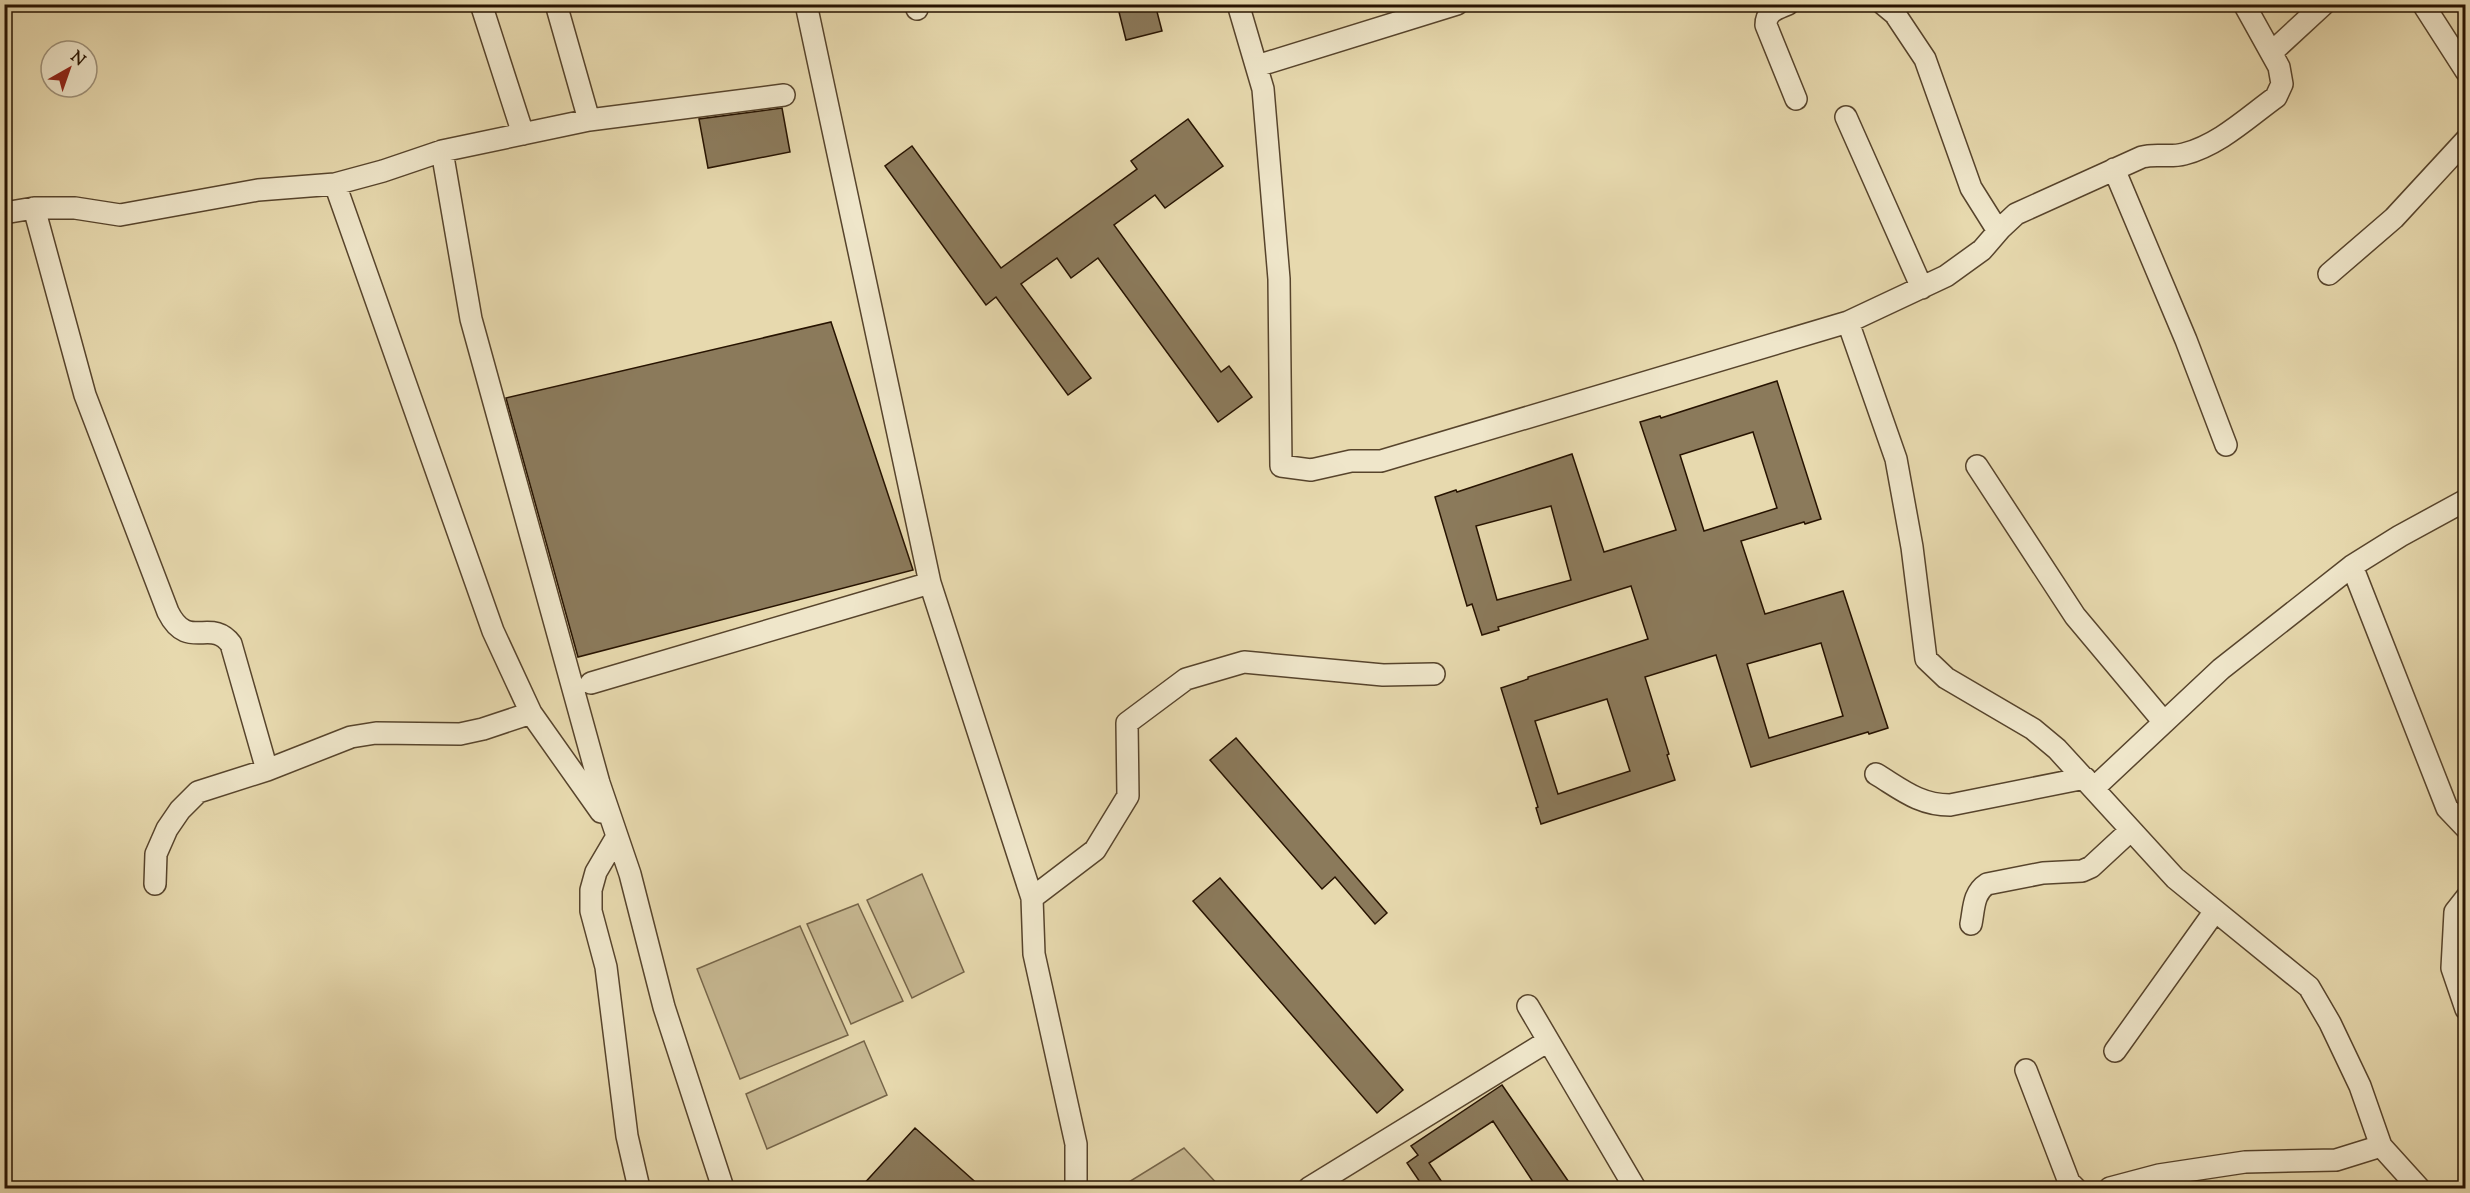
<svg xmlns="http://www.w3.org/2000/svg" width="2470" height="1193" viewBox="0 0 2470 1193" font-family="'Sorts Mill Goudy',serif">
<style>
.green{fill:#c6b791;stroke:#766549;stroke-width:1.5}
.building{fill:#8b7a5b;stroke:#271301;stroke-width:1.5;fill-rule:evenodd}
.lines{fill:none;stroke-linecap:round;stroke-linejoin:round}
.minor-casing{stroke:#57442c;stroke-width:24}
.minor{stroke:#efe6ca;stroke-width:21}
</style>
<rect width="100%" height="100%" fill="#e7d9ae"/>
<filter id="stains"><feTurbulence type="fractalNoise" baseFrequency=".00333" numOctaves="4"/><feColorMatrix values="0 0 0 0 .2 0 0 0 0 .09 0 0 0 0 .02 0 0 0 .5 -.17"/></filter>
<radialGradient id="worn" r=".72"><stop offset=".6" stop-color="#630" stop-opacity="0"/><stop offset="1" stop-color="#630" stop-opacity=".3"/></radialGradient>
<path class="green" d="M922 874 964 972 912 998 867 900Z
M858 904 903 1001 851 1024 807 924Z
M800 926 848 1035 740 1079 697 969Z
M864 1041 887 1095 767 1149 746 1094Z
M1184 1148 1221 1188H1119Z"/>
<path class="building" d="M1117 4H1155L1162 31 1126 40Z
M782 108 790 152 708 168 699 119Z
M1188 119 1223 166 1165 208 1155 195 1114 225 1221 372 1229 366 1252 397 1218 422 1098 258 1071 278 1057 258 1021 284 1091 378 1068 395 996 297 986 305 885 166 912 146 1001 268 1137 169 1131 161Z
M831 322 913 570 578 657 506 398Z
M1777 381 1821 519 1805 524 1804 522 1741 541 1765 614 1843 591 1888 728 1869 734 1868 732 1751 767 1716 655 1645 677 1669 754 1667 755 1675 780 1541 824 1536 808 1538 807 1501 688 1528 679V677L1648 639 1631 586 1498 627 1499 630 1482 635 1472 604 1467 606 1435 497 1456 490 1457 492 1572 454 1604 552 1676 530 1640 422 1660 416 1661 418ZM1753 432 1777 508 1704 531 1680 455ZM1551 506 1571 580 1497 600 1476 526ZM1821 643 1843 716 1769 738 1747 664ZM1607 699 1630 771 1558 794 1535 721Z
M1236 738 1387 913 1375 924 1335 877 1322 889 1210 760Z
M1220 878 1403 1090 1377 1113 1193 901Z
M1502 1085 1573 1188H1537L1493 1121 1429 1163 1446 1188H1424L1407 1163 1418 1155 1411 1146Z
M915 1128 982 1188H860Z"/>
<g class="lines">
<g class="minor-casing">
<path id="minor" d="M481 4 523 134
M556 4 589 120
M806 4 930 583 1032 898 1034 954 1076 1144V1188
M915 4 917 9
M1238 4 1263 89 1279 279 1281 466 1311 470 1351 461H1381L1848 322 1946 276 1982 250 2001 228 2016 214 2142 157C2156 153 2169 158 2184 154 2219 145 2247 118 2276 97L2282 84 2279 67 2244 4
M1788 4C1777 9 1766 11 1766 25L1796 99
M1883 4 1895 14 1925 59 1971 188 1998 231
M2423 4 2466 71
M2272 52 2324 4
M1257 66 1457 4
M1846 117 1922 288
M442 151 471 319 599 783 630 874 664 1007 723 1188
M2114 169 2186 340 2226 445
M335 184 493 631 531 713 601 812
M34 208 85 395 168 612C188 652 211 617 231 644L267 770
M4 213 34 208H75L120 215 258 190 335 184 383 171 442 151 589 120 784 95
M2329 274 2394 218 2466 140
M1848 322 1896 459 1912 547 1926 659 1946 678 2033 729 2057 749 2175 878 2309 987 2330 1023 2360 1086 2381 1146 2419 1188
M1977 466 2075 616 2163 721
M2352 566 2447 808 2466 828
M591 683 930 583
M1876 774C1901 789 1919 805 1950 805L2085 778
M2094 788 2221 669 2352 566 2400 536 2466 500
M616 838 596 872 591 890V911L606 967 627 1136 639 1188
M155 884 156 854 167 829 180 810 198 792 267 770 351 737 376 733 460 734 483 729 531 713
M1032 898 1095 850 1128 796 1127 723 1186 679 1244 662 1383 675 1434 674
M2466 898 2455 912 2452 968 2466 1009
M1971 924C1974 909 1973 893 1987 884L2043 873 2082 871 2091 867 2131 830
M1528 1006 1635 1188
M2115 1051 2215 911
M2026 1070 2069 1182 2075 1188
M1309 1188 1548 1041
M2110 1188 2159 1175 2245 1162 2336 1160 2381 1146"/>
</g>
<use href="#minor" class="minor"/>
</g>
<rect width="2470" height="1193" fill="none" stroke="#e7d9ae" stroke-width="24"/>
<rect x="6" y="6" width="2458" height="1181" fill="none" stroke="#271301" stroke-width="3"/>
<rect x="12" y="12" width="2446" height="1169" fill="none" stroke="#271301" stroke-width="1.5"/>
<g transform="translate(69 69) rotate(40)"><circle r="28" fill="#efe6ca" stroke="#9f927a" stroke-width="1.5"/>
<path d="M0-4.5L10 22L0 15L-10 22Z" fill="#8f2418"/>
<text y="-9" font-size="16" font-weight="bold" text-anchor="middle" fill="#271301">N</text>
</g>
<rect width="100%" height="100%" filter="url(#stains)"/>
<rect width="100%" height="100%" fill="url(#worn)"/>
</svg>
